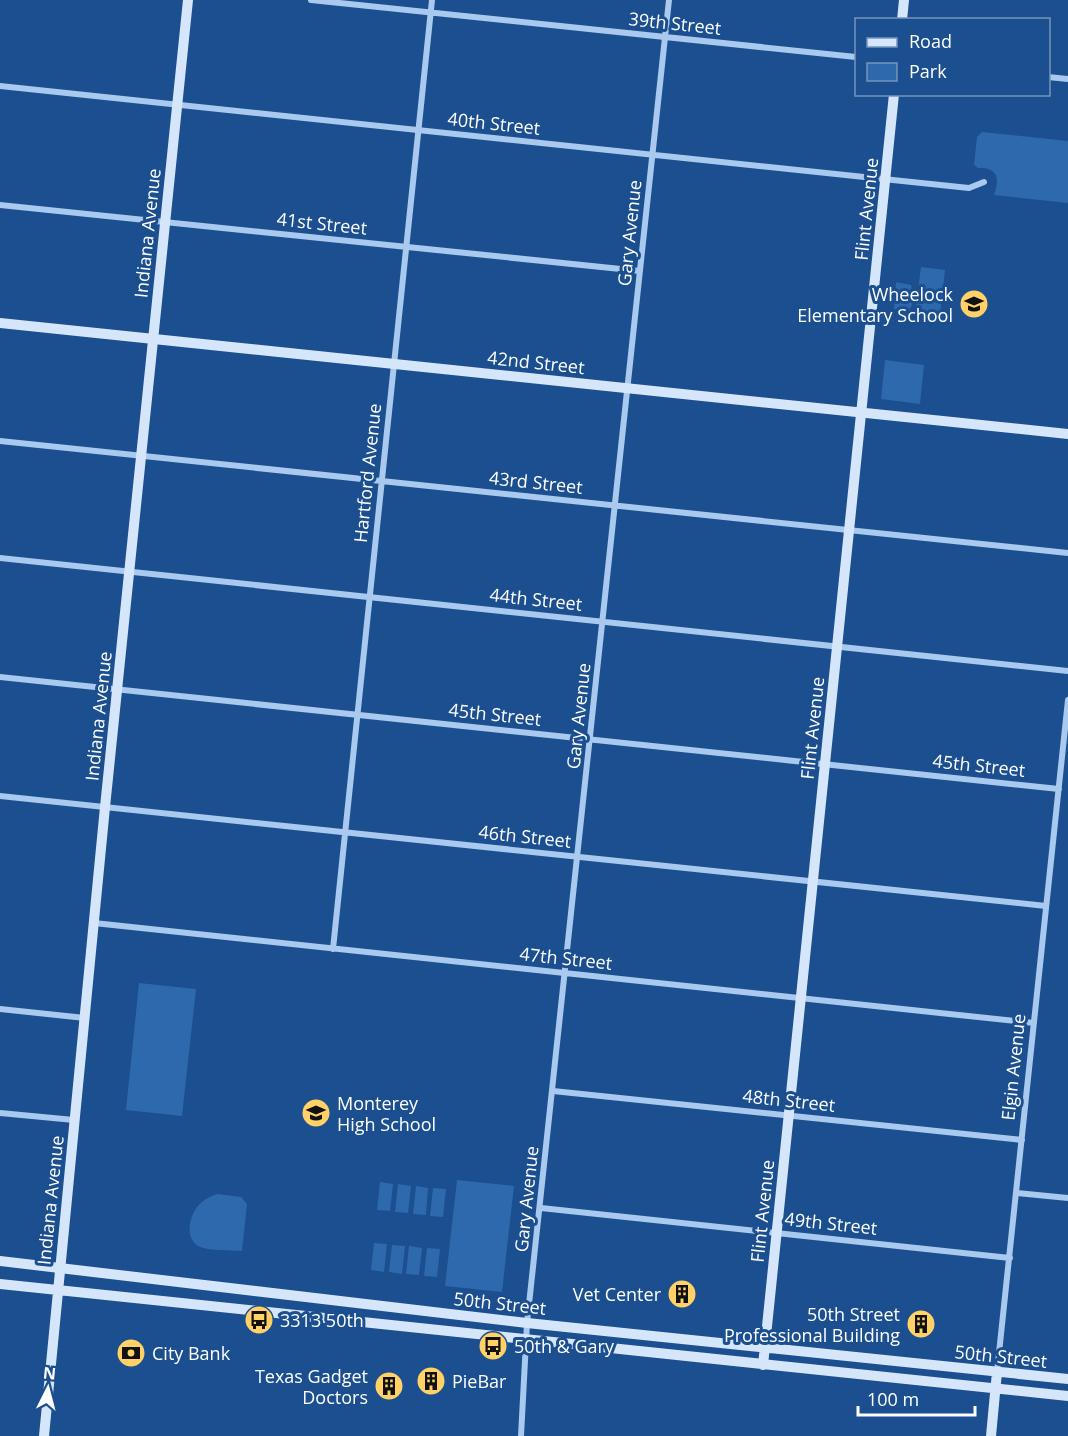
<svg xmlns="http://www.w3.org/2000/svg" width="1068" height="1436" viewBox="0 0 1068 1436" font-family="'Open Sans',sans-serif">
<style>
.green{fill:#2e69ad}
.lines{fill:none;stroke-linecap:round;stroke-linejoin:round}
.street{stroke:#a9c9ee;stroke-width:6}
.secondary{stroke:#d6e6fa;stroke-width:10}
.labels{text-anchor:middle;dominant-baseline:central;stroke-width:6;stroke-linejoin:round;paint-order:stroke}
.street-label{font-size:18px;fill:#fff;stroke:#1b4f8f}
.poi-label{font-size:18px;fill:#fff;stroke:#1b4f8f;text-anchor:start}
</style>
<rect width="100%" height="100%" fill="#1b4f8f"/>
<path class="green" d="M982 132 1068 141V203L994 195C999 181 1000 167 978 168L974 165 977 137Z
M921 267 945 270 940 315 915 312Z
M896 282 911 285 914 301 908 312 894 309Z
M885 360 924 365 920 404 881 399Z
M139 983 196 989 182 1116 126 1110Z
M457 1180 514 1186 502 1292 445 1286Z
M380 1182 393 1184 390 1211 377 1210Z
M398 1184 411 1186 408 1213 395 1212Z
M416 1186 428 1188 426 1215 413 1214Z
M433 1188 446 1189 443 1217 430 1216Z
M218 1194 241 1197 247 1204 242 1251C230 1250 211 1251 200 1247 184 1240 189 1216 198 1206 204 1199 211 1196 218 1194Z
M374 1243 387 1244 384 1272 371 1270Z
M392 1245 405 1246 402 1274 389 1272Z
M409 1246 422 1248 419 1275 406 1274Z
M427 1248 440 1249 437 1277 424 1276Z"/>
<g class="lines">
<path class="street" d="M311 0 856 57
M1048 77 1068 79
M0 86 969 188 984 182
M0 205 640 271
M0 441 1068 553
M0 558 1068 671
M0 677 1059 789
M0 796 1046 906
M94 923 1034 1023
M333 949 432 0
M0 1009 85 1018
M553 1091 1022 1140
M0 1113 74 1120
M1017 1193 1068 1198
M541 1208 1010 1258
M997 1372 1068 700
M521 1436 527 1323 669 0"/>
<path class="secondary" d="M902 20 904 0
M0 323 1068 434
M0 1261 527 1323 1068 1379
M0 1284 1068 1396
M763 1365 894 94
M44 1436 105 807 188 0
M991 1436 997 1372"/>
</g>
<defs>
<g id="school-disc" transform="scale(1.5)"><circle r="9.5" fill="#ffd166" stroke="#1b4f8f"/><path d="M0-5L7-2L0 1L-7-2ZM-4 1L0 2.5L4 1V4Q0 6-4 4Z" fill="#111"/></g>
<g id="building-disc" transform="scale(1.5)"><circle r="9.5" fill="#ffd166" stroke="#1b4f8f"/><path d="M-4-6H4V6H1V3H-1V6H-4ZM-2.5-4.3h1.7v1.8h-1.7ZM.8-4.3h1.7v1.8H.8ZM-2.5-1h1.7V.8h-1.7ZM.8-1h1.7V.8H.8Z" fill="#111"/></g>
<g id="bus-disc" transform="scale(1.5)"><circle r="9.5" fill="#ffd166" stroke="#1b4f8f"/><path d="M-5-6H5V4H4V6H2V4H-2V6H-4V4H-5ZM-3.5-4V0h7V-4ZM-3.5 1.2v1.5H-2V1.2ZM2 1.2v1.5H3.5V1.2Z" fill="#111"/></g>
<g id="bank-disc" transform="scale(1.5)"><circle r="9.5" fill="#ffd166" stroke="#1b4f8f"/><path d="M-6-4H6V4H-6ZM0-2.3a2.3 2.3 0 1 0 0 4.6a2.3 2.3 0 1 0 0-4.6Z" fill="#111"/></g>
</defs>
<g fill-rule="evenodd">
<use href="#school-disc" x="974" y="304"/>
<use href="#school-disc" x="316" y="1113"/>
<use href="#building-disc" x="682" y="1294"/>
<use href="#bus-disc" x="259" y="1320"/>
<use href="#building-disc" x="921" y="1324"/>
<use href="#bus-disc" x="493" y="1346"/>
<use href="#bank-disc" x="131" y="1353"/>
<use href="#building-disc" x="431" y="1381"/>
<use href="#building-disc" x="389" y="1386"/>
</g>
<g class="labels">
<g class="street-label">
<text transform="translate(675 23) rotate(6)">39th Street</text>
<text transform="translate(494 123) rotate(6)">40th Street</text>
<text transform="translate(866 209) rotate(-84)">Flint Avenue</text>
<text transform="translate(322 223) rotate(6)">41st Street</text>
<text transform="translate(147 233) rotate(-84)">Indiana Avenue</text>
<text transform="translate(629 233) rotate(-84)">Gary Avenue</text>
<text transform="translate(536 362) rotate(6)">42nd Street</text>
<text transform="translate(367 473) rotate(-84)">Hartford Avenue</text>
<text transform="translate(536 482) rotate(6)">43rd Street</text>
<text transform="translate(536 599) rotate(6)">44th Street</text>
<text transform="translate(495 714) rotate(6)">45th Street</text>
<text transform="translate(98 716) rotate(-84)">Indiana Avenue</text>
<text transform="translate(578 716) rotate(-84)">Gary Avenue</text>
<text transform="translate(812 728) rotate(-84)">Flint Avenue</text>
<text transform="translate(979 765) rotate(6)">45th Street</text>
<text transform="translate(525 836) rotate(6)">46th Street</text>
<text transform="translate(566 958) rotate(6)">47th Street</text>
<text transform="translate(1013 1067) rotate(-84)">Elgin Avenue</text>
<text transform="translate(789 1100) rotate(6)">48th Street</text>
<text transform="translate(526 1199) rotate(-84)">Gary Avenue</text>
<text transform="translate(50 1200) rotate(-84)">Indiana Avenue</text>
<text transform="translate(762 1211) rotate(-84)">Flint Avenue</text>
<text transform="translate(831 1223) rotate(6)">49th Street</text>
<text transform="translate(500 1303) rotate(6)">50th Street</text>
<text transform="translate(1001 1356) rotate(6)">50th Street</text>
</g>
<g class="poi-label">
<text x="953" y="294" text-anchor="end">Wheelock<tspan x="953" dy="21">Elementary School</tspan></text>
<text x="337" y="1103">Monterey<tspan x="337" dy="21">High School</tspan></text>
<text x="661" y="1294" text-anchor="end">Vet Center</text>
<text x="900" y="1314" text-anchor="end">50th Street<tspan x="900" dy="21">Professional Building</tspan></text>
<text x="280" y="1320">3313 50th</text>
<text x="514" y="1346">50th &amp; Gary</text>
<text x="152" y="1353">City Bank</text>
<text x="368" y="1376" text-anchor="end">Texas Gadget<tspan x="368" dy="21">Doctors</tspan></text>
<text x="452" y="1381">PieBar</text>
</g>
</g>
<rect x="855" y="18" width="195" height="78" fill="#1b4f8f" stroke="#7695bc" stroke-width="1.5"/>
<rect x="867" y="38" width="30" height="9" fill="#d6e6fa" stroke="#7695bc" stroke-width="1.5"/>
<text x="909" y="48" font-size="18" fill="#ffffff">Road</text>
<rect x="867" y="63" width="30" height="18" fill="#2e69ad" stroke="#7695bc" stroke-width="1.5"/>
<text x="909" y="78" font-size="18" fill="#ffffff">Park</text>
<g transform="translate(48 1388) rotate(6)" stroke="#1b4f8f" stroke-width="4.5" paint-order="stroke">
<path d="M0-4.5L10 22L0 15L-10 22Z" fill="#ffffff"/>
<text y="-9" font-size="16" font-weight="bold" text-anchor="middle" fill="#ffffff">N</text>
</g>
<path d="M858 1406v9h117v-9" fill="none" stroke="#ffffff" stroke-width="3"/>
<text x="867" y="1406" font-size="18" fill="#ffffff" stroke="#1b4f8f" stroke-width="4.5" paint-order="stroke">100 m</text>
</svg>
